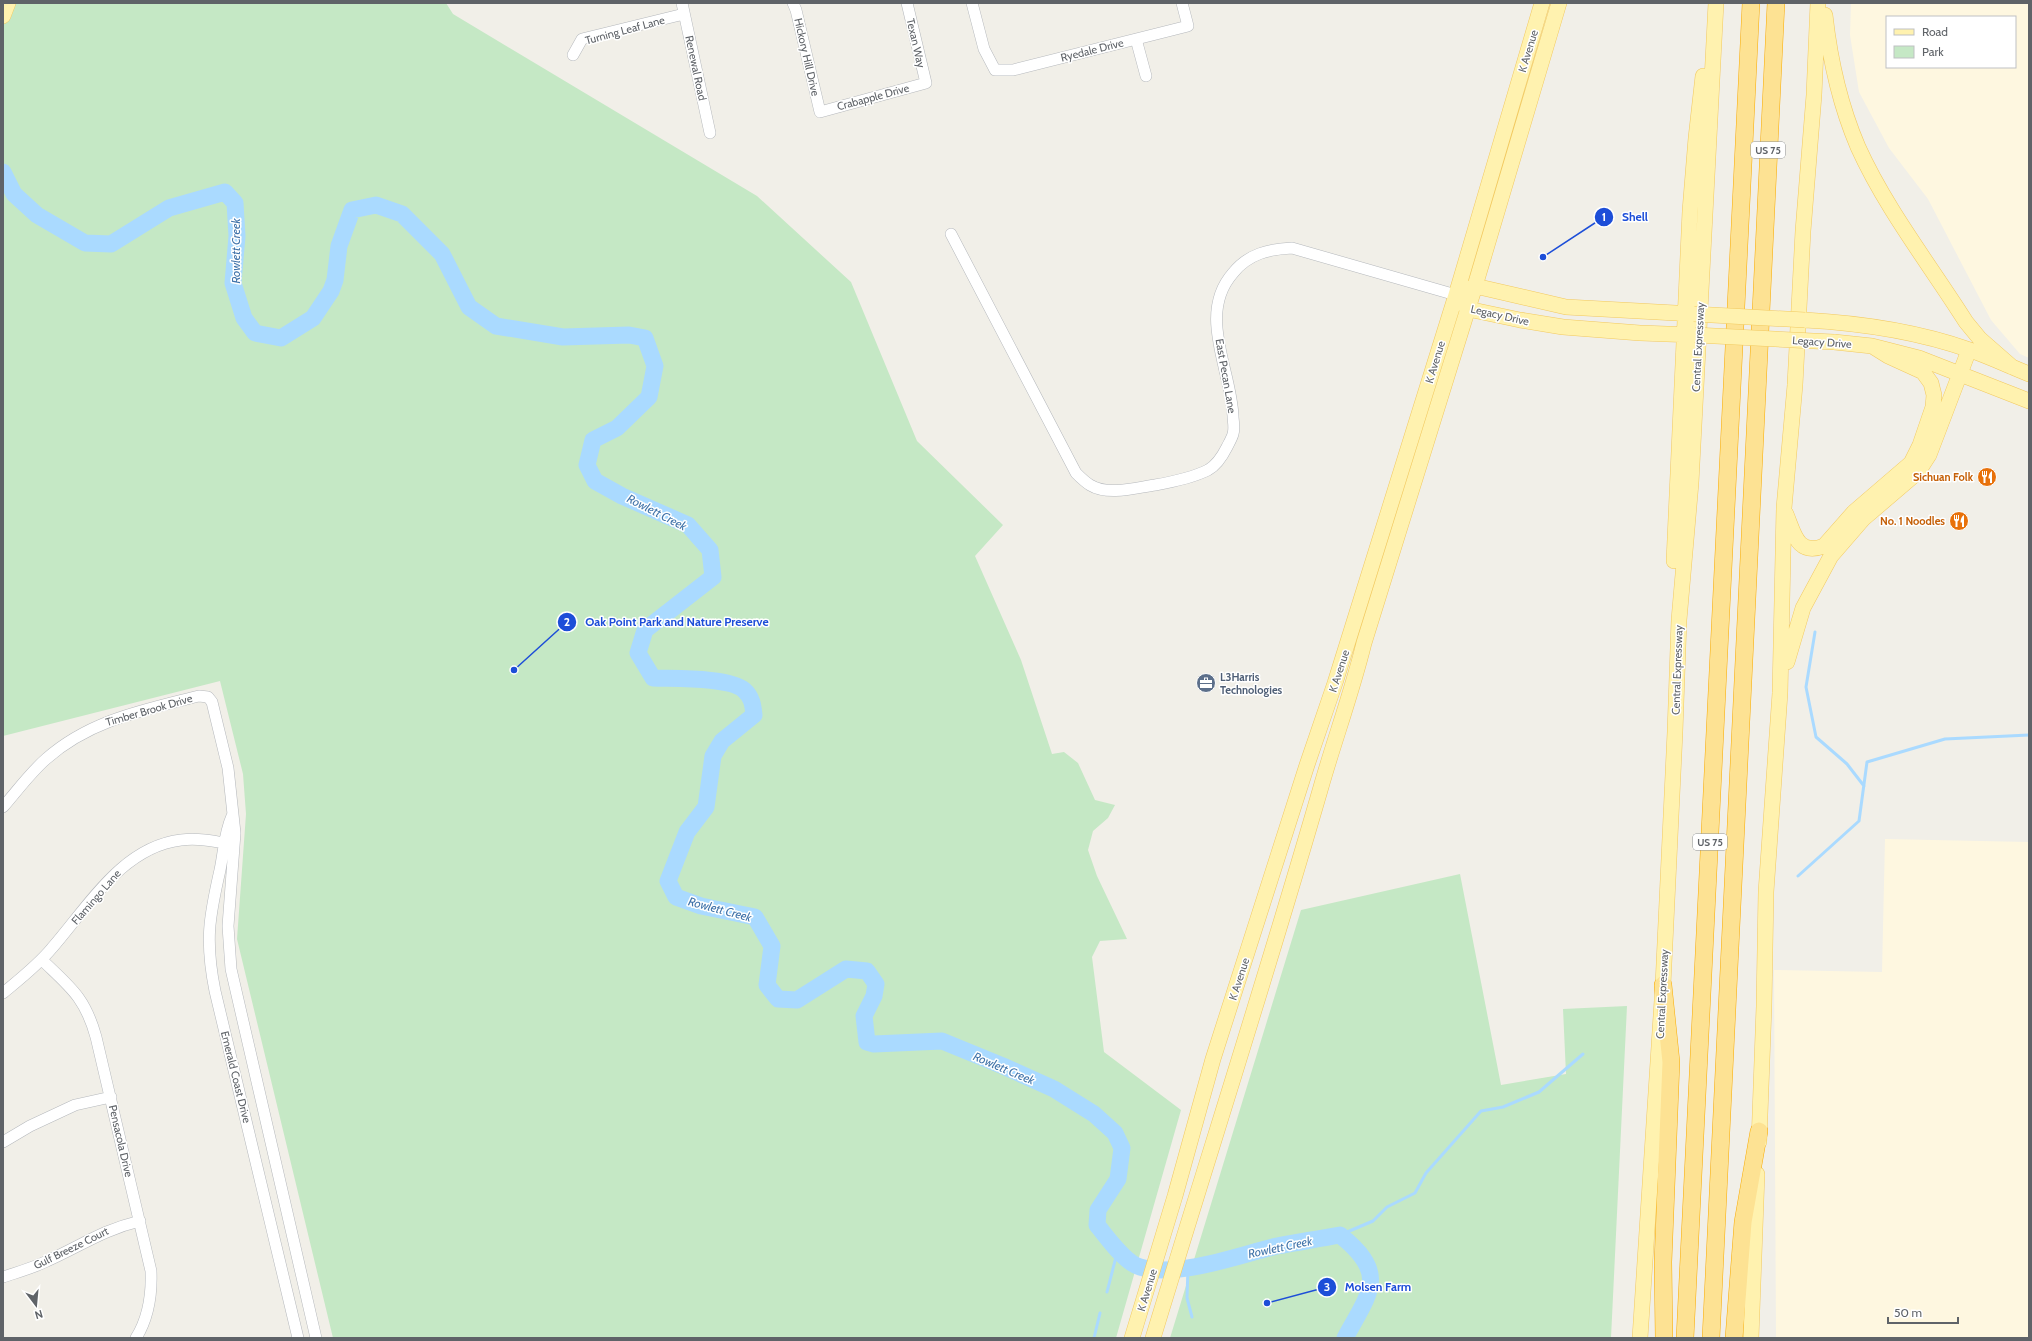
<svg xmlns="http://www.w3.org/2000/svg" width="2032" height="1341" viewBox="0 0 2032 1341" font-family="Cabin,sans-serif">
<style>
.commercial{fill:#fef7e0;fill-rule:evenodd}
.green{fill:#c5e8c5}
.lines{fill:none;stroke-linecap:round;stroke-linejoin:round}
.stream{stroke:#aadaff;stroke-width:3}
.river{stroke:#aadaff;stroke-width:17}
.minor-casing{stroke:#b5b8bc;stroke-width:12}
.major-casing{stroke:#f2c960;stroke-width:16}
.highway-casing{stroke:#f9ab00;stroke-width:18}
.minor{stroke:#fff;stroke-width:11}
.major{stroke:#fff2af;stroke-width:15}
.highway{stroke:#fde293;stroke-width:17}
.major-bridge-casing{stroke:#f2c960;stroke-width:16;stroke-linecap:butt}
.major-bridge{stroke:#fff2af;stroke-width:15}
.labels{text-anchor:middle;dominant-baseline:central;stroke-width:3;stroke-linejoin:round;paint-order:stroke}
.shield{fill:#fff;stroke:#8f9295;stroke-width:1}
.shield-label{font-size:10px;font-weight:bold;fill:#5f6368}
.street-label{font-size:11px;fill:#5f6368;stroke:#fff}
.food-label{font-size:11px;font-weight:bold;fill:#c56008;stroke:#fff;text-anchor:end}
.service-label{font-size:11px;font-weight:bold;fill:#4e5e75;stroke:#fff;text-anchor:start}
.water-label{font-size:12px;font-style:italic;fill:#4174aa;stroke:#fff}
.leader{fill:none;stroke:#1d4ed8;stroke-width:1.5}
.callout-dot{fill:#1d4ed8;stroke:#fff;stroke-width:1.5}
.mark-label{font-size:12px;text-anchor:middle;font-weight:bold;fill:#fff}
.callout-label{font-size:12px;text-anchor:middle;font-weight:bold;fill:#1d4ed8;stroke:#fff;stroke-width:3;stroke-linejoin:round;paint-order:stroke}
</style>
<rect width="100%" height="100%" fill="#f1efe8"/>
<path class="commercial" d="M1851 3H2029V358L2020 354 1991 320 1928 199 1889 148 1859 92 1850 35ZM1887 17H2015V67H1887Z
M1885 839 2029 842V1338H1776L1774 970 1882 972Z"/>
<path class="green" d="M3 3H446L453 14 757 196 851 282 917 441 1003 525 975 556 1021 660 1052 754 1064 752 1078 763 1095 800 1115 805 1108 818 1093 831 1088 850 1097 876 1127 939 1100 941 1092 957 1104 1052 1181 1110 1116 1338H333L237 939 246 814 243 774 220 681 3 736Z
M1460 874 1501 1085 1566 1074 1563 1009 1627 1006 1611 1338H1170L1301 910Z"/>
<g class="lines">
<path class="stream" d="M1815 632 1806 687 1816 737 1847 764 1864 786
M1798 876 1859 821 1867 762 1945 739 2029 735
M1340 1235 1373 1221 1387 1207 1415 1193 1426 1173 1481 1111 1503 1107 1539 1092 1583 1054
M1188 1267 1187 1298 1192 1317
M1107 1292 1118 1249
M1094 1338 1100 1313"/>
<path class="river" d="M3 172 14 194 37 215 85 243 111 244 169 208 225 192 235 203 237 236 233 283 244 318 255 333 281 338 313 318 331 291 335 280 339 246 352 210 376 205 402 214 442 254 469 307 496 326 563 337 629 335 645 338 655 366 649 397 617 428 593 440 587 465 595 481 622 496 688 525 710 550 713 577 645 630 638 653 653 678C673 679 729 677 744 690 752 697 753 705 754 715L722 741 713 756 706 807 687 832 668 881 676 897 701 906 755 917 772 946 767 985 778 999 797 1000 846 969 867 971 876 984 874 996 864 1016 867 1042 874 1044 942 1041 1003 1066 1054 1089 1094 1114 1115 1133 1122 1148 1118 1179 1098 1210 1097 1225C1107 1237 1125 1263 1140 1267 1179 1278 1239 1255 1277 1246 1298 1242 1319 1239 1340 1235 1389 1274 1370 1292 1345 1338"/>
<g class="minor-casing">
<path id="minor" d="M682 3 710 133
M793 3 796 10 820 112 926 83 907 3
M972 3 984 49 995 70H1013L1188 26 1182 3
M1136 39 1146 76
M573 55 582 39 684 14
M951 234 1076 473C1080 477 1085 482 1090 485 1108 496 1135 488 1155 485 1172 482 1192 478 1208 470 1217 465 1222 457 1227 447 1229 443 1232 438 1233 434 1235 428 1233 421 1233 416 1231 369 1197 314 1233 273 1248 254 1269 249 1292 248L1456 295
M3 807C17 791 30 773 46 759 90 720 144 710 199 696L208 697 212 702 228 768 235 833 228 926 231 969 316 1338
M232 816C224 834 224 851 220 870 209 918 205 941 215 991L298 1338
M42 960C70 987 85 997 96 1037L151 1271C152 1295 149 1317 136 1338
M3 993C20 979 38 965 52 948 88 907 122 847 181 840 198 838 213 841 229 844
M3 1142 30 1126 75 1105 111 1097
M3 1277C18 1272 33 1268 47 1261 81 1246 102 1230 140 1221"/>
</g>
<g class="major-casing">
<path id="major" d="M1825 15C1830 60 1840 105 1858 147 1886 209 1930 265 1966 322L1980 339 2012 367
M3 16 8 3
M1466 290 1475 286 1566 307 1694 314
M1462 302 1468 309 1520 320 1563 327 1640 333 1694 335
M1805 320C1859 323 1919 332 1970 350 1990 357 2009 366 2029 374
M1834 342 1872 346 1919 358 2029 401
M1786 514C1794 533 1797 556 1824 546L1854 512 1911 463 1920 445 1933 407 1934 395 1931 383 1923 372 1888 356 1872 346
M1674 561 1690 211 1696 138 1703 76
M1787 662 1803 608 1831 556 1863 519 1918 472 1929 455 1969 350
M1759 1142 1764 1006 1766 892 1780 693 1784 508 1795 385 1803 231 1814 95 1818 3
M1132 1338 1175 1196 1213 1059 1307 765 1335 683 1456 295 1542 3
M1153 1338C1209 1154 1268 971 1321 787 1335 738 1352 692 1364 643L1475 286 1559 3
M1640 1338 1663 985 1675 732 1679 620 1691 483 1716 3
M1751 1338 1757 1174"/>
</g>
<g class="highway-casing">
<path id="highway" d="M1663 985 1671 1062 1663 1262 1664 1338
M1685 1338 1751 3
M1711 1338 1776 3
M1734 1338 1743 1222 1759 1131"/>
</g>
<use href="#minor" class="minor"/>
<use href="#major" class="major"/>
<use href="#highway" class="highway"/>
<g class="major-bridge-casing">
<path id="major-bridge" d="M1694 314 1805 320
M1695 335 1834 342"/>
</g>
<use href="#major-bridge" class="major-bridge"/>
</g>
<defs>
<g id="restaurant-disc" transform="scale(1)"><circle r="9.5" fill="#e8710a" stroke="#fff"/><path d="M-5-6h1v4h1v-4h1v4h1v-4h1v5L-1.5 .5V6h-2V.5L-5-1ZM5-6V6H3V1.5H1.5Q1.5-4 5-6Z" fill="#fff"/></g>
<g id="office-disc" transform="scale(1)"><circle r="9.5" fill="#5c6f8a" stroke="#fff"/><path d="M-6-3h4V-5.5h4V-3h4V5H-6ZM-1-4.5V-3h2v-1.5ZM-6 0V1H6V0Z" fill="#fff"/></g>
</defs>
<g fill-rule="evenodd">
<use href="#restaurant-disc" x="1987" y="477"/>
<use href="#restaurant-disc" x="1959" y="521"/>
<use href="#office-disc" x="1206" y="683"/>
</g>
<g class="labels">
<g class="shield">
<rect x="1751" y="142" width="34" height="16" rx="3"/>
<rect x="1693" y="834" width="34" height="16" rx="3"/>
</g>
<g class="shield-label">
<text x="1768" y="150">US 75</text>
<text x="1710" y="842">US 75</text>
</g>
<g class="street-label">
<text transform="translate(625 30) rotate(-15)">Turning Leaf Lane</text>
<text transform="translate(916 43) rotate(77)">Texan Way</text>
<text transform="translate(1092 50) rotate(-14)">Ryedale Drive</text>
<text transform="translate(1528 51) rotate(-73)">K Avenue</text>
<text transform="translate(807 57) rotate(77)">Hickory Hill Drive</text>
<text transform="translate(696 68) rotate(78)">Renewal Road</text>
<text transform="translate(873 97) rotate(-15)">Crabapple Drive</text>
<text transform="translate(1500 315) rotate(13)">Legacy Drive</text>
<text transform="translate(1822 342) rotate(4)">Legacy Drive</text>
<text transform="translate(1698 347) rotate(-87)">Central Expressway</text>
<text transform="translate(1435 362) rotate(-73)">K Avenue</text>
<text transform="translate(1226 376) rotate(80)">East Pecan Lane</text>
<text transform="translate(1677 670) rotate(-88)">Central Expressway</text>
<text transform="translate(1339 671) rotate(-72)">K Avenue</text>
<text transform="translate(149 710) rotate(-16)">Timber Brook Drive</text>
<text transform="translate(96 897) rotate(-49)">Flamingo Lane</text>
<text transform="translate(1239 979) rotate(-72)">K Avenue</text>
<text transform="translate(1662 994) rotate(-87)">Central Expressway</text>
<text transform="translate(236 1077) rotate(76)">Emerald Coast Drive</text>
<text transform="translate(121 1141) rotate(77)">Pensacola Drive</text>
<text transform="translate(71 1248) rotate(-26)">Gulf Breeze Court</text>
<text transform="translate(1147 1290) rotate(-73)">K Avenue</text>
</g>
<g class="food-label">
<text x="1973" y="477">Sichuan Folk</text>
<text x="1945" y="521">No. 1 Noodles</text>
</g>
<g class="service-label">
<text x="1220" y="677">L3Harris<tspan x="1220" dy="13">Technologies</tspan></text>
</g>
<g class="water-label">
<text transform="translate(235 251) rotate(-90)">Rowlett Creek</text>
<text transform="translate(657 512) rotate(27)">Rowlett Creek</text>
<text transform="translate(720 909) rotate(15)">Rowlett Creek</text>
<text transform="translate(1004 1068) rotate(23)">Rowlett Creek</text>
<text transform="translate(1280 1247) rotate(-12)">Rowlett Creek</text>
</g>
</g>
<path class="leader" d="M1543 257L1604 217M514 670L567 622M1267 1303L1327 1287"/>
<g class="callout-dot">
<circle cx="1543" cy="257" r="4"/>
<circle cx="514" cy="670" r="4"/>
<circle cx="1267" cy="1303" r="4"/>
<circle cx="1604" cy="217" r="10"/>
<circle cx="567" cy="622" r="10"/>
<circle cx="1327" cy="1287" r="10"/>
</g>
<g class="mark-label">
<text x="1604" y="221">1</text>
<text x="567" y="626">2</text>
<text x="1327" y="1291">3</text>
</g>
<g class="callout-label">
<text x="1635" y="221">Shell</text>
<text x="677" y="626">Oak Point Park and Nature Preserve</text>
<text x="1378" y="1291">Molsen Farm</text>
</g>
<rect width="2032" height="1341" fill="none" stroke="#5f6368" stroke-width="8"/>
<rect x="1886" y="16" width="130" height="52" fill="#ffffff" stroke="#bfc1c3"/>
<rect x="1894" y="29" width="20" height="6" fill="#fff2af" stroke="#bfc1c3"/>
<text x="1922" y="36" font-size="12" fill="#5f6368">Road</text>
<rect x="1894" y="46" width="20" height="12" fill="#c5e8c5" stroke="#bfc1c3"/>
<text x="1922" y="56" font-size="12" fill="#5f6368">Park</text>
<g transform="translate(36 1305) rotate(164)" stroke="#ffffff" stroke-width="3" paint-order="stroke">
<path d="M0-3L7 15L0 10L-7 15Z" fill="#5f6368"/>
<text y="-6" font-size="11" font-weight="bold" text-anchor="middle" fill="#5f6368">N</text>
</g>
<path d="M1888 1317v6h70v-6" fill="none" stroke="#5f6368" stroke-width="2"/>
<text x="1894" y="1317" font-size="12" fill="#5f6368" stroke="#ffffff" stroke-width="3" paint-order="stroke">50 m</text>
</svg>
